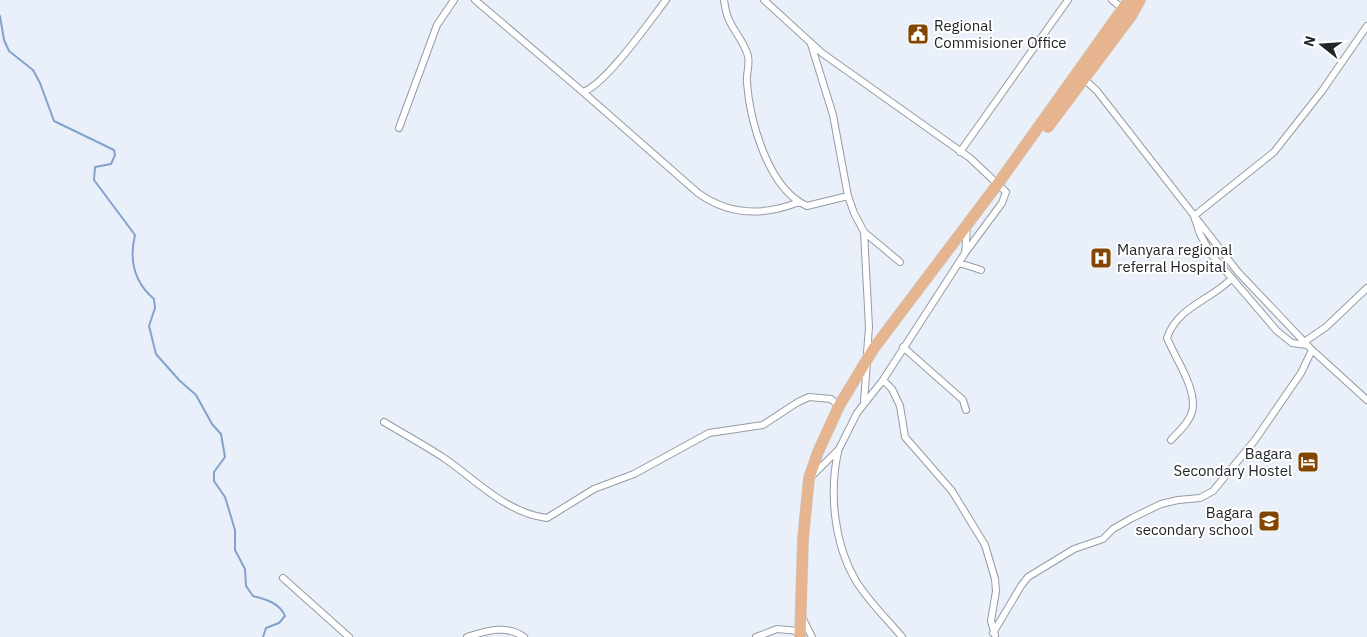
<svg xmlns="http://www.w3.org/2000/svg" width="1367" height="637" viewBox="0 0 1367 637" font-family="'IBM Plex Sans',sans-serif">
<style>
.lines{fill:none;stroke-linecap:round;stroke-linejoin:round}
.stream{stroke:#85a1cc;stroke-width:2}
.minor-casing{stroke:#959ba5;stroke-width:8}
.trunk-casing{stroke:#cecfd0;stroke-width:12}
.minor{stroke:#fff;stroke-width:6}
.trunk{stroke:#e6b48e;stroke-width:11}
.labels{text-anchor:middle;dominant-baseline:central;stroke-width:4;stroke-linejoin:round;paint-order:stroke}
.poi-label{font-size:15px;fill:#222529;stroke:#fff;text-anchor:start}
</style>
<rect width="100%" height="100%" fill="#e9f0fa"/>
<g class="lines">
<path class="stream" d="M0 16 4 40 9 51 33 70 40 83 54 121 114 150 115 155 111 164 95 167 94 180 135 235C129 260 134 282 154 299L155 308 149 326 156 354 179 380 196 395 212 424 221 434 225 457 214 472V481L225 497 235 530V550L245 569 246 586 253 596C265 599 280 603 285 616L279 623 266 628 263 637"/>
<g class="minor-casing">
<path id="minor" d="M475 0 583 92C606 84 649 22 666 0
M724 0C725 7 726 15 730 22 736 34 744 42 748 56 750 65 746 73 747 83 750 121 768 189 807 206L848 196
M764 0 822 53 970 158 1006 192 1002 203 965 253 883 380 857 413 839 449 811 477
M1112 0 1124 10
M811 44 833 115 848 196 854 213 864 232 900 262
M1082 77 1097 91 1238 272 1312 350 1367 400
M583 92 698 193C730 216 764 216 799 202
M399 128 437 25 454 0
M960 152 1068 0
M864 232 869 327 867 353
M965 253 967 228
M959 263 981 270
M1304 342 1326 327 1367 288
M1307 345 1292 343 1277 331 1211 254 1200 234 1194 216 1274 152 1322 91 1367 26
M903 347 963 400 966 410
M883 380 892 389 900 406 905 437 952 491 985 545 995 579 996 591 991 621 995 635
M864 401 867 363
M384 422C404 434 424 445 444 458 476 480 506 513 547 518L594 489 634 474 709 433 763 425 798 402 809 397 831 399 839 406
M1171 440C1178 432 1189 423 1192 412 1198 390 1175 358 1167 338 1177 307 1211 300 1231 279
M838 452C829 493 834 544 856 581 869 602 887 619 902 637
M283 578 349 637
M802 617 812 637
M993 633 1021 586 1028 577 1074 549 1103 539 1113 529 1132 518 1161 504 1178 500 1200 498 1213 491 1255 440 1301 373 1312 350
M467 637C486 631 505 624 524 637
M756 637 777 629 799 631"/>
</g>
<g class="trunk-casing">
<path id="trunk" d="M1048 127 1131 16 1140 0
M800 637 803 539 809 478 818 452 839 406 874 348 997 185 1129 0"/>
</g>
<use href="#minor" class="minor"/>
<use href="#trunk" class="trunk"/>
</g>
<defs>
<g id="civic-square" transform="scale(1.125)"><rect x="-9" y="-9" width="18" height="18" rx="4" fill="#824502" stroke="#fff"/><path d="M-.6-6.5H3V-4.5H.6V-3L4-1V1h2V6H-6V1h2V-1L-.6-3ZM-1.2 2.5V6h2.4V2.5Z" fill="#fff"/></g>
<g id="hospital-square" transform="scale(1.125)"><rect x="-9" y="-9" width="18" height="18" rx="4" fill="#824502" stroke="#fff"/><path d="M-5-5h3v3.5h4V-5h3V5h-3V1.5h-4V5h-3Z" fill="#fff"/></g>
<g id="hotel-square" transform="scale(1.125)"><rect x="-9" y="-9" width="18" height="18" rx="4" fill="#824502" stroke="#fff"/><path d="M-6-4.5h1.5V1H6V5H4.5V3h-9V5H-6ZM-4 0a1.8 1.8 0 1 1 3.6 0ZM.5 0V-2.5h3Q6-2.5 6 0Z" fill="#fff"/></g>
<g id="school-square" transform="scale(1.125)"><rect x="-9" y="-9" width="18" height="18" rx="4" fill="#824502" stroke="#fff"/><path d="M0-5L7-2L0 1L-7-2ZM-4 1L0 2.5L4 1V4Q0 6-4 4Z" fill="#fff"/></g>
</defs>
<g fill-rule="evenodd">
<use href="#civic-square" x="918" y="34"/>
<use href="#hospital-square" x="1101" y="258"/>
<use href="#hotel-square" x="1308" y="462"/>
<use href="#school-square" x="1269" y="521"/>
</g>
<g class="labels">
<g class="poi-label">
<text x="934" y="25">Regional<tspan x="934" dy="17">Commisioner Office</tspan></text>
<text x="1117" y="249">Manyara regional<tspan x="1117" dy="17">referral Hospital</tspan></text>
<text x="1292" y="453" text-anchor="end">Bagara<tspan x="1292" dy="17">Secondary Hostel</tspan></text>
<text x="1253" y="512" text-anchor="end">Bagara<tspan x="1253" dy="17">secondary school</tspan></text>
</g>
</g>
<g transform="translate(1322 45) rotate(287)" stroke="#ffffff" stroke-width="4" paint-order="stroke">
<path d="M0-4L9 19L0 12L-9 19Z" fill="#222529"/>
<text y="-8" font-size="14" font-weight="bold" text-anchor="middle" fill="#222529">N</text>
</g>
</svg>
